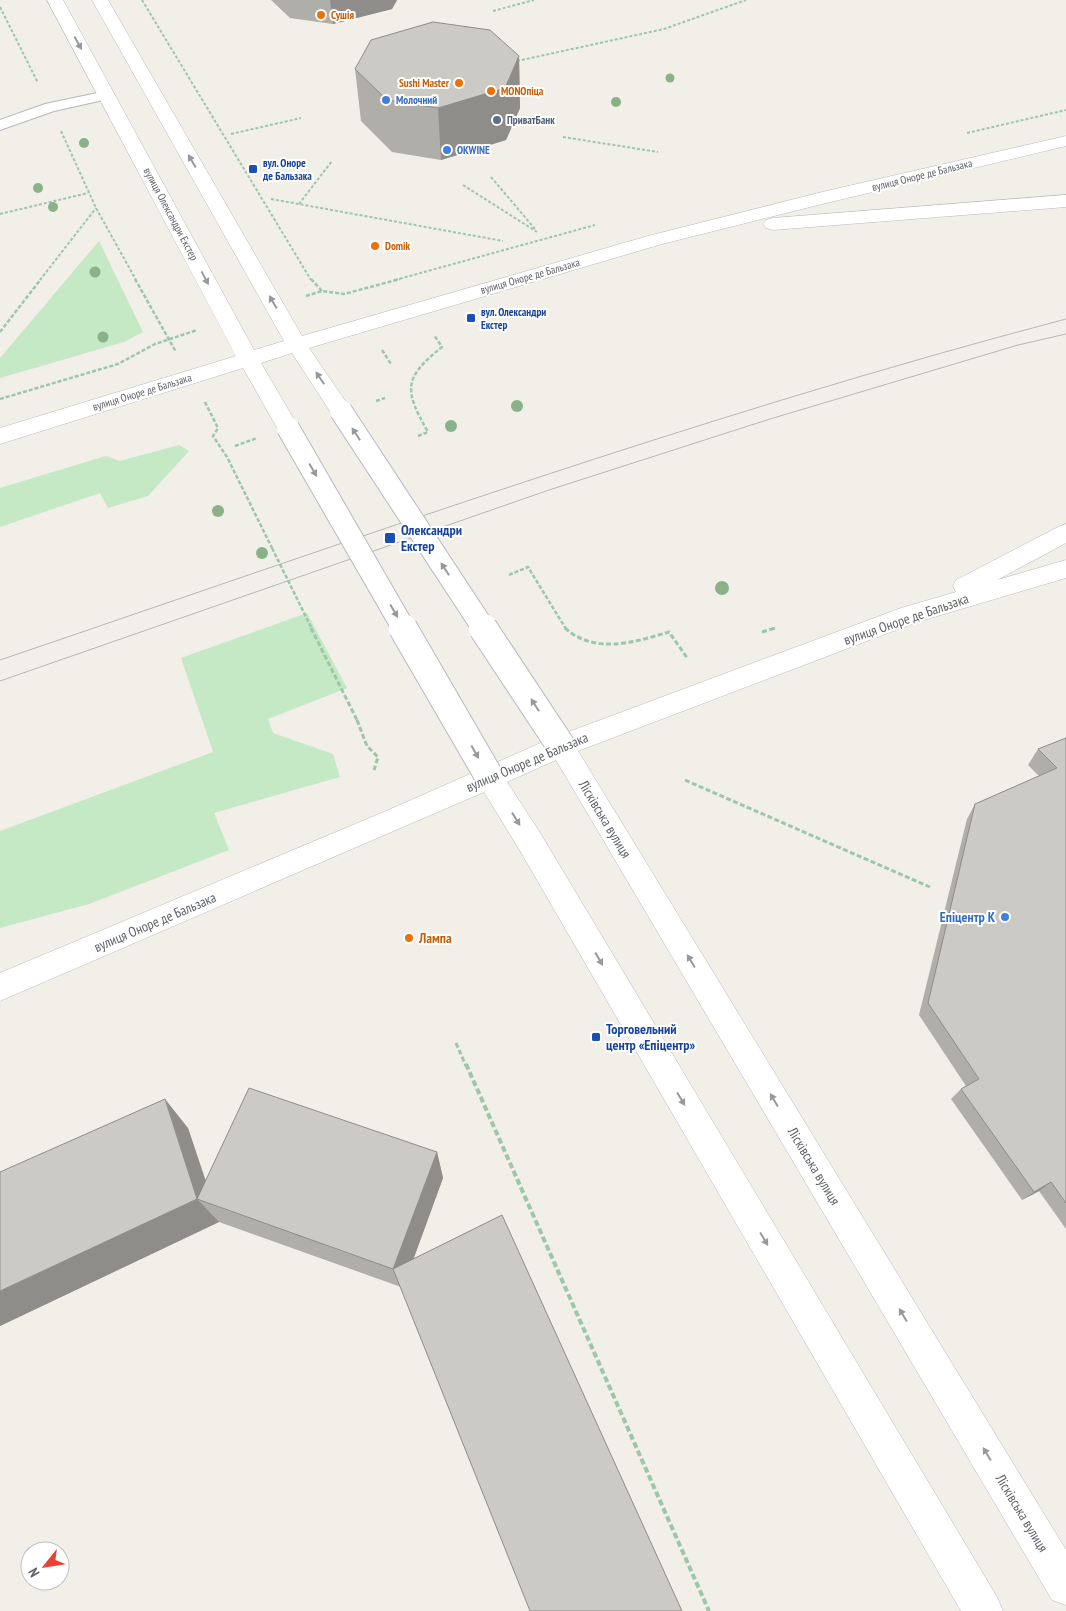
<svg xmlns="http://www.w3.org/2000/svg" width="1066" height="1611" viewBox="0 0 1066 1611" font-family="'PT Sans Narrow',sans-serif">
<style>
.green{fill:#c5e8c5}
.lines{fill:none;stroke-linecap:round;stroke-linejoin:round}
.lane-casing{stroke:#b5b8bc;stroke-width:2}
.secondary-casing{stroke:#b6babf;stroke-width:1}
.path-far3{stroke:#9cc7a9;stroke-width:2;stroke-dasharray:3 2;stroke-linecap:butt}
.path-far2{stroke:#9cc7a9;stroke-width:2.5;stroke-dasharray:4 2;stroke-linecap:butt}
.path-far1{stroke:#9cc7a9;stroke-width:3;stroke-dasharray:5 2.5;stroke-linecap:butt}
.path{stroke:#9cc7a9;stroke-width:4;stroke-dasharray:6 3;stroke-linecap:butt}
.lane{fill:#fff;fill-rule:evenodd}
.secondary{fill:#fff;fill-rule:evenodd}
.tram{stroke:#b6b7b8;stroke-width:1}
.secondary-bridge-far1-casing{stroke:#b6babf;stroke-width:24;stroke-linecap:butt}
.secondary-bridge-casing{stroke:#b6babf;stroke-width:30;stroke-linecap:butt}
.path-bridge-far1{stroke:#9cc7a9;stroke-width:2.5;stroke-dasharray:4 2;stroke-linecap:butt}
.path-bridge{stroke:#9cc7a9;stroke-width:3;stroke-dasharray:5 2.5;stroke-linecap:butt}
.secondary-bridge-far1{stroke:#fff;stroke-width:22}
.secondary-bridge{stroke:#fff;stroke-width:28}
.tree{fill:#89b387}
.wall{fill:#afaea9}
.shaded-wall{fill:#8f8d8a}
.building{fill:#cccac5;stroke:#8f8d8a}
.oneway{fill:#979a9d}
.food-dot{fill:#e8710a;stroke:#fff;stroke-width:2}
.shop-dot{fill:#3f7fe0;stroke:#fff;stroke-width:2}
.service-dot{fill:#5c6f8a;stroke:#fff;stroke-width:2}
.transit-dot{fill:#1a4fb4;stroke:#fff;stroke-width:2}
.labels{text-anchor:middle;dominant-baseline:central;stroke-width:4;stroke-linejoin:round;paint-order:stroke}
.far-food-label{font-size:11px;font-weight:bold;fill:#c56008;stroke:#fff;text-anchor:start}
.far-shop-label{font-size:11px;font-weight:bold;fill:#366cbe;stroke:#fff;text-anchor:start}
.far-service-label{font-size:11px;font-weight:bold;fill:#4e5e75;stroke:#fff;text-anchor:start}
.far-transit-label{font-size:11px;font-weight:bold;fill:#164399;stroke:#fff;text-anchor:start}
.far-street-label{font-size:11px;fill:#5f6368;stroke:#fff}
.transit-label{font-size:14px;font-weight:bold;fill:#164399;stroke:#fff;text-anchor:start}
.street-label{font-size:14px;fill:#5f6368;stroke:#fff}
.shop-label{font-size:14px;font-weight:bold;fill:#366cbe;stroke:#fff;text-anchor:end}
.food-label{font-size:14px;font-weight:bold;fill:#c56008;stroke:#fff;text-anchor:start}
</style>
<rect width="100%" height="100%" fill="#f1efe8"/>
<path class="green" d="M99 241 143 332 124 342 0 378V358Z
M179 445 189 451 148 496 108 508 100 493 0 527V488L106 456 120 461Z
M307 613 347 688 268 719 273 733 333 754 340 777 214 813 229 850 89 904 0 928V831L213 752 181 658Z"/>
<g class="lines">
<g class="lane-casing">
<path id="lane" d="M107 91 112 92 114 95 112 98 54 111 0 130V120L45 104Z"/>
</g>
<g class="secondary-casing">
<path id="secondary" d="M47 0H63L254 350 284 341 92 0H108L302 336 648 236 822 192 1066 136V146L822 204 662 244 309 348 352 411 349 416 341 418 333 416 292 353 261 363 299 428 296 433 288 436 280 433 243 368 0 444V428L236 356Z
M1066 195V207L773 230 766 228 763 224 766 220 773 218Z
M1066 524V543L997 580 1066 560V578L917 622 578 751 1066 1550V1605L1052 1600 556 760 507 782 539 831 997 1597 1003 1611H961L519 849 484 792 0 1001V973L386 811 552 738 901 608 956 592 953 586 956 580 1058 527Z"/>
</g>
<path class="path-far3" d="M142 0 311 280
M0 7 38 83
M493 11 534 0
M517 61 664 29 746 0
M61 131 96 208 136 280
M967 133 1066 110
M231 134 301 118
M563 137 658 152
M491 177 535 229
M463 185 537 232
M271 199 503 241
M299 204 332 161
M0 214 88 193
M40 280 96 208
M395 280 595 225"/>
<path class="path-far2" d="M135 279 176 352
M311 279 322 291
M306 296 322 291 344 294 400 279
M0 332 41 279
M382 350 391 364
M0 399 118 364 155 344 197 330
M376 401 385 398
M205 402 218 428 213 436 227 457 272 548
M418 436 428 432C404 390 403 378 442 347L434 335
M235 446 257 438
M509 575 528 567 566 629
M772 629 775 628"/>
<path class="path-far1" d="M565 628C595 655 635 642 669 632L688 659
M762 632 775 628
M357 720 367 746 378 757 374 770
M685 780 930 887
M456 1043 466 1066"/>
<path class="path" d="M466 1064 709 1611"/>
<use href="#lane" class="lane"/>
<use href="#secondary" class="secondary"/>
<path class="tram" d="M0 660C353 540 705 414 1066 319
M0 681 549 490 770 419 1018 345 1066 334"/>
<g class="secondary-bridge-far1-casing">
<path id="secondary-bridge-far1" d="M341 411 484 629
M288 428 404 629"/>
</g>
<g class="secondary-bridge-casing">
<path id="secondary-bridge" d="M403 628 490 778
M483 628 561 746"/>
</g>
<path class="path-bridge-far1" d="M272 548 312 629"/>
<path class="path-bridge" d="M311 628 357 720"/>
<use href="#secondary-bridge-far1" class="secondary-bridge-far1"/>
<use href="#secondary-bridge" class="secondary-bridge"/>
</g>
<g class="tree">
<circle cx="670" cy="78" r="4.5"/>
<circle cx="616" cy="102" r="5"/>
<circle cx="84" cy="143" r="5"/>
<circle cx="38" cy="188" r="5"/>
<circle cx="53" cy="207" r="5"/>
<circle cx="95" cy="272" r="5.5"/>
<circle cx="103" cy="337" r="5.5"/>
<circle cx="517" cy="406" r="6"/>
<circle cx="451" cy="426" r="6"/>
<circle cx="218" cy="511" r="6"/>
<circle cx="262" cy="553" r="6"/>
<circle cx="722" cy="588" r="7"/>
</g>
<path class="wall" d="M271 0H397L392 9 333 24 290 18Z
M519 56 520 108 506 140 441 160 392 152 361 121 355 69Z
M1066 738V1229L1039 1191 1022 1200 951 1099 961 1089 966 1086 919 1015 967 819 975 804 1039 776 1028 765 1038 749Z
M188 1128 206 1181 437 1152 443 1178 413 1259 401 1287 219 1222 0 1326Z"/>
<path class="shaded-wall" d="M330 0H397L392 9 333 24Z
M519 56 520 108 506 140 441 160 438 108Z
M165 1099 188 1128 213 1204 197 1199Z
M437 1152 443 1178 403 1288 393 1269Z
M1051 1182 1039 1191 1022 1200 1034 1192Z
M197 1199 219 1222 0 1326V1291Z"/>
<path class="building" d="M433 22 490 30 519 56 505 88 438 108 387 100 355 69 371 40Z
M1066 738V1203L1051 1182 1034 1192 961 1089 979 1079 928 1003 975 804 1057 768 1038 749Z
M249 1088 437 1152 393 1269 197 1199Z
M165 1099 197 1199 0 1291V1172Z
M502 1215 682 1611H530L393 1269Z"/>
<defs><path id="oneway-solid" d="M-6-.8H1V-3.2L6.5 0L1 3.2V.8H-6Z" transform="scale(1.25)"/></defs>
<g class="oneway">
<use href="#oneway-solid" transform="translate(78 43) rotate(61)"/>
<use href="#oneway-solid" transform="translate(192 161) rotate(-120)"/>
<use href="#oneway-solid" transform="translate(205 278) rotate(62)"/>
<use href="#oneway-solid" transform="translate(273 302) rotate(-120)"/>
<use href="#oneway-solid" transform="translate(320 378) rotate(-124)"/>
<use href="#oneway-solid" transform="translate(356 434) rotate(-123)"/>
<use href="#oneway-solid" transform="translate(313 470) rotate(60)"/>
<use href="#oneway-solid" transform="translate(445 569) rotate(-123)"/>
<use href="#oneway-solid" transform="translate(394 611) rotate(60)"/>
<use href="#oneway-solid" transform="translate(535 705) rotate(-123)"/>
<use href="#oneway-solid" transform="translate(475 752) rotate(60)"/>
<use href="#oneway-solid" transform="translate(516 819) rotate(58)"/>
<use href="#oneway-solid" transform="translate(599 959) rotate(60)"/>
<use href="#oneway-solid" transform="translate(691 961) rotate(-121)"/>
<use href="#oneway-solid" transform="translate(681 1099) rotate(59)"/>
<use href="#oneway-solid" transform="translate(774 1100) rotate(-121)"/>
<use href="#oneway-solid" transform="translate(764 1239) rotate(59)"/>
<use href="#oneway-solid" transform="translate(903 1315) rotate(-121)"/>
<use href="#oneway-solid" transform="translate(987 1454) rotate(-121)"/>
</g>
<g class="food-dot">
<circle cx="321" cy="15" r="5"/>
<circle cx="459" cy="83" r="5"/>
<circle cx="491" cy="91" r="5"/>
<circle cx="375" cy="246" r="5"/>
<circle cx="409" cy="938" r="5"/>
</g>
<g class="shop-dot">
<circle cx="386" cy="100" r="5"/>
<circle cx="447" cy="150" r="5"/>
<circle cx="1005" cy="917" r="5"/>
</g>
<circle class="service-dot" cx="497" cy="120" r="5"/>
<g class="transit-dot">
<rect x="248" y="164" width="10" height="10" rx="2.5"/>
<rect x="466" y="313" width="10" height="10" rx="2.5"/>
<rect x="384" y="532" width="12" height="12" rx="2.5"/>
<rect x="591" y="1032" width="10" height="10" rx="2.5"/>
</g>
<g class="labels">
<g class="far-food-label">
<text x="331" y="15">Сушія</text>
<text x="449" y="83" text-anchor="end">Sushi Master</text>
<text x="501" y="91">MONOпіца</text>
<text x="385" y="246">Domik</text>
</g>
<g class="far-shop-label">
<text x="396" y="100">Молочний</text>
<text x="457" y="150">OKWINE</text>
</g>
<g class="far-service-label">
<text x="507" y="120">ПриватБанк</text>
</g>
<g class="far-transit-label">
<text x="263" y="163">вул. Оноре<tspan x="263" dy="13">де Бальзака</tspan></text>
<text x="481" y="312">вул. Олександри<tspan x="481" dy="13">Екстер</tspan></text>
</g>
<g class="far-street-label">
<text transform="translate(922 175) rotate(-14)">вулиця Оноре де Бальзака</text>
<text transform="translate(171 214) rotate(62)">вулиця Олександри Екстер</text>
<text transform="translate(530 276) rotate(-16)">вулиця Оноре де Бальзака</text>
<text transform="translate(142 392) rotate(-17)">вулиця Оноре де Бальзака</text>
</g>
<g class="transit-label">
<text x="401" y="530">Олександри<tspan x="401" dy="16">Екстер</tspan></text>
<text x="606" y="1029">Торговельний<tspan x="606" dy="16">центр «Епіцентр»</tspan></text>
</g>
<g class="street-label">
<text transform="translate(906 619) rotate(-19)">вулиця Оноре де Бальзака</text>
<text transform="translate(527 762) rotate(-23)">вулиця Оноре де Бальзака</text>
<text transform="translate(605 819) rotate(59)">Лісківська вулиця</text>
<text transform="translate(155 922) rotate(-23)">вулиця Оноре де Бальзака</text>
<text transform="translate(814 1166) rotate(59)">Лісківська вулиця</text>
<text transform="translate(1022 1513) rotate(59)">Лісківська вулиця</text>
</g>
<g class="shop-label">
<text x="995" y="917">Епіцентр К</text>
</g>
<g class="food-label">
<text x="419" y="938">Лампа</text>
</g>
</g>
<g transform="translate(45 1566) rotate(240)"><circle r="24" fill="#ffffff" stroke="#bfc1c3"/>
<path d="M0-4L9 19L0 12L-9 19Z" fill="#ea4335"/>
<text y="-8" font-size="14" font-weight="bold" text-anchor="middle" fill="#5f6368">N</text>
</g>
</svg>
